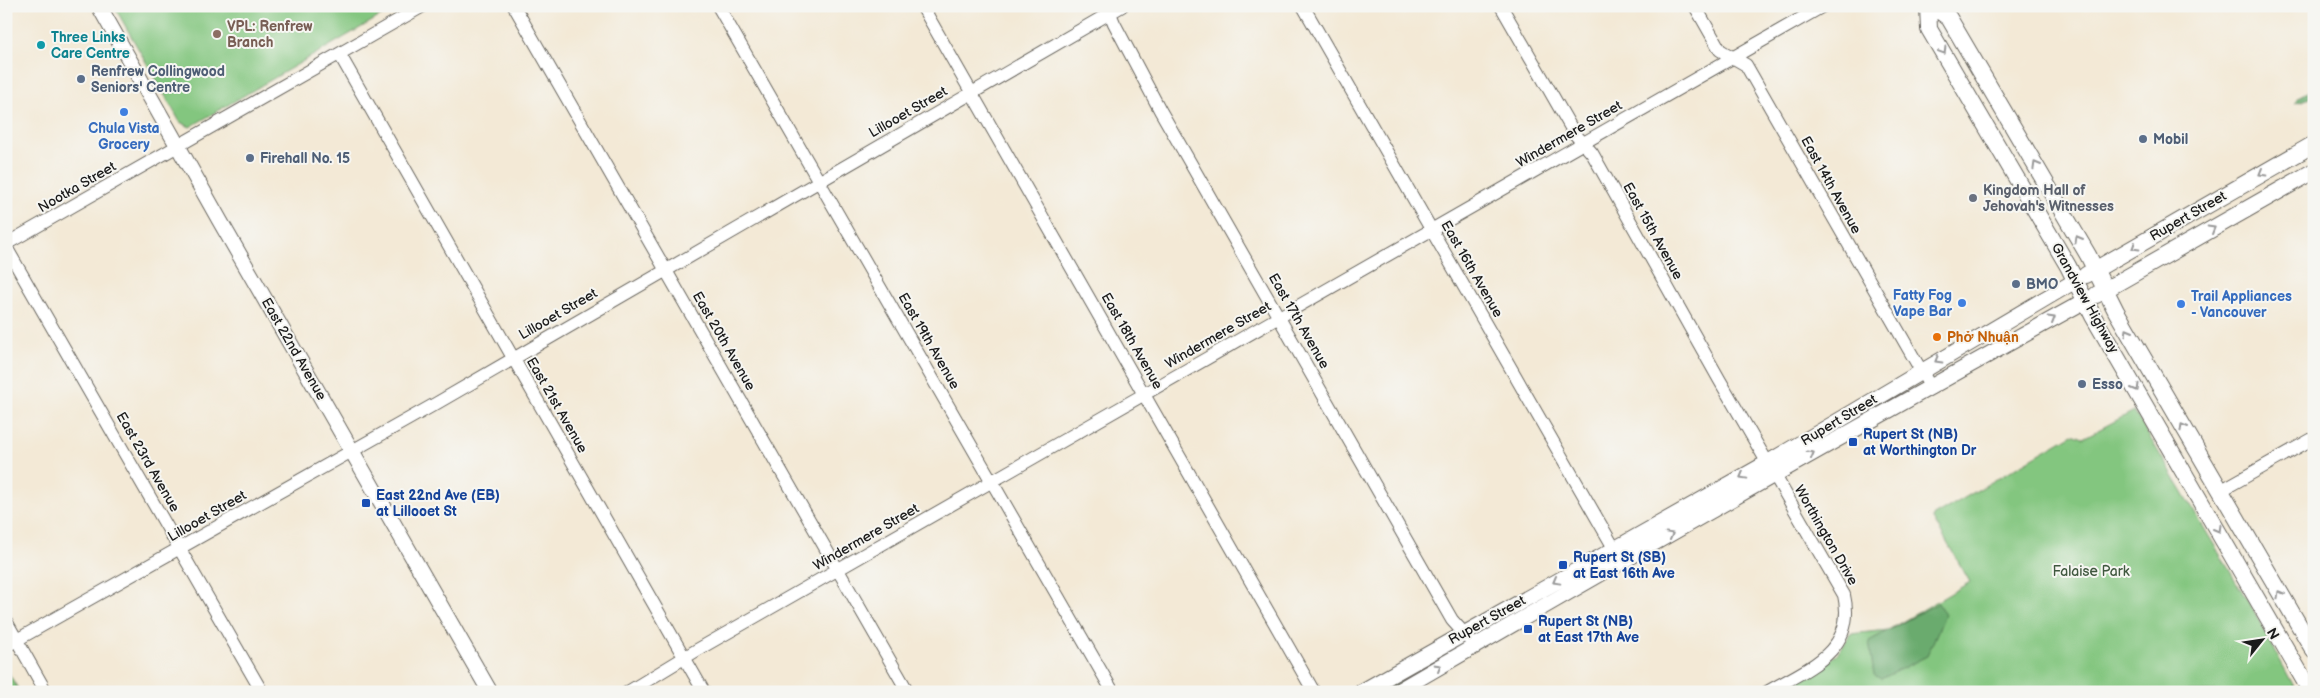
<svg xmlns="http://www.w3.org/2000/svg" width="2320" height="698" viewBox="0 0 2320 698" font-family="'Balsamiq Sans',sans-serif">
<style>
.green{fill:#83c67f;stroke:#50714e}
.forest{fill:#6aab6e;stroke:#436445}
.lines{fill:none;stroke-linecap:round;stroke-linejoin:round}
.minor-casing{stroke:#67645d;stroke-width:14}
.tertiary-casing{stroke:#67645d;stroke-width:17}
.secondary-casing{stroke:#67645d;stroke-width:18}
.minor{stroke:#fff;stroke-width:12}
.tertiary{stroke:#fff;stroke-width:15}
.secondary{stroke:#fff;stroke-width:16}
.oneway{stroke:#999}
.education-dot{fill:#8d6e63;stroke:#f6f6f2;stroke-width:2}
.culture-dot{fill:#0f9aa8;stroke:#f6f6f2;stroke-width:2}
.service-dot{fill:#5c6f8a;stroke:#f6f6f2;stroke-width:2}
.shop-dot{fill:#3f7fe0;stroke:#f6f6f2;stroke-width:2}
.worship-dot{fill:#6b7280;stroke:#f6f6f2;stroke-width:2}
.food-dot{fill:#e8710a;stroke:#f6f6f2;stroke-width:2}
.transit-dot{fill:#1a4fb4;stroke:#f6f6f2;stroke-width:2}
.labels{text-anchor:middle;dominant-baseline:central;stroke-width:4;stroke-linejoin:round;paint-order:stroke}
.education-label{font-size:14px;font-weight:bold;fill:#785e54;stroke:#f6f6f2;text-anchor:start}
.culture-label{font-size:14px;font-weight:bold;fill:#0d838f;stroke:#f6f6f2;text-anchor:start}
.service-label{font-size:14px;font-weight:bold;fill:#4e5e75;stroke:#f6f6f2;text-anchor:start}
.street-label{font-size:14px;fill:#1c1c1c;stroke:#f6f6f2}
.shop-label{font-size:14px;font-weight:bold;fill:#366cbe;stroke:#f6f6f2}
.worship-label{font-size:14px;font-weight:bold;fill:#5b616d;stroke:#f6f6f2;text-anchor:start}
.food-label{font-size:14px;font-weight:bold;fill:#c56008;stroke:#f6f6f2;text-anchor:start}
.transit-label{font-size:14px;font-weight:bold;fill:#164399;stroke:#f6f6f2;text-anchor:start}
.park-label{font-size:14px;fill:#40583f;stroke:#f6f6f2}
</style>
<rect width="100%" height="100%" fill="#f6f6f2"/>
<filter id="ink" filterUnits="userSpaceOnUse"><feTurbulence type="fractalNoise" baseFrequency=".02" numOctaves="2"/><feDisplacementMap in="SourceGraphic" scale="10" xChannelSelector="R" yChannelSelector="G"/><feConvolveMatrix kernelMatrix="1 2 1 2 8 2 1 2 1" color-interpolation-filters="sRGB"/></filter>
<filter id="wash" filterUnits="userSpaceOnUse"><feTurbulence type="fractalNoise" baseFrequency=".0096" numOctaves="4" result="noise"/><feDisplacementMap in="SourceGraphic" scale="20" xChannelSelector="R" yChannelSelector="G"/><feGaussianBlur stdDeviation="1.12" result="paint"/><feColorMatrix in="noise" values="0 0 0 0 0 0 0 0 0 0 0 0 0 0 0 0 0 1.4 0 .05"/><feComposite in="paint" operator="in"/></filter>
<g filter="url(#wash)">
<rect width="100%" height="100%" fill="#f3e9d6"/>
<path class="green" d="M114 6H398L190 127 180 122Z
M2134 411 2255 613 2297 692H1780C1807 676 1836 664 1850 634L1888 630 1970 582 1932 517 2073 434 2083 438Z
M1448 651 1450 654 1448 657 1387 692H1373Z
M8 672 20 692H6V673Z"/>
<path class="forest" d="M2314 88V97L2295 103 2297 98Z
M1938 603 1945 615 1927 656 1881 679 1874 675 1869 641Z"/>
</g>
<g filter="url(#ink)">
<g class="lines">
<g class="minor-casing">
<path id="minor" d="M514 6 908 692
M718 6 1113 692
M922 6 1314 692
M1107 6 1114 23 1160 110 1452 620 1469 639
M1303 6 1614 548
M1501 6 1574 133 1592 153 1719 379 1844 595C1857 651 1807 669 1767 692
M1695 6 1720 50 1746 65 1931 388
M340 55 704 692
M6 244 423 6
M6 247 262 692
M2220 491 2314 438
M6 621 46 692
M6 646 437 403 1122 6
M628 692 697 650 1823 6"/>
</g>
<g class="tertiary-casing">
<path id="tertiary" d="M99 6 220 221 490 692
M1361 692 1767 463 2075 281
M1396 692C1624 559 1854 429 2085 301"/>
</g>
<g class="secondary-casing">
<path id="secondary" d="M1928 6 1929 29 2068 266 2093 316 2311 692
M1933 6 1949 18 2088 255 2116 311 2314 651
M2086 275 2314 144
M2096 295 2314 171"/>
</g>
<use href="#minor" class="minor"/>
<use href="#tertiary" class="tertiary"/>
<use href="#secondary" class="secondary"/>
</g>
<defs><path id="oneway-chevron" d="M-2-3.5L2.5 0L-2 3.5" fill="none" stroke-width="1.6" stroke-linecap="round" stroke-linejoin="round" transform="scale(1.25)"/></defs>
<g class="oneway">
<use href="#oneway-chevron" transform="translate(1943 51) rotate(59)"/>
<use href="#oneway-chevron" transform="translate(2036 165) rotate(-120)"/>
<use href="#oneway-chevron" transform="translate(2262 173) rotate(150)"/>
<use href="#oneway-chevron" transform="translate(2212 229) rotate(-30)"/>
<use href="#oneway-chevron" transform="translate(2078 239) rotate(-120)"/>
<use href="#oneway-chevron" transform="translate(2135 247) rotate(149)"/>
<use href="#oneway-chevron" transform="translate(2052 319) rotate(-30)"/>
<use href="#oneway-chevron" transform="translate(2128 332) rotate(-120)"/>
<use href="#oneway-chevron" transform="translate(1938 360) rotate(150)"/>
<use href="#oneway-chevron" transform="translate(2136 388) rotate(60)"/>
<use href="#oneway-chevron" transform="translate(2183 427) rotate(-120)"/>
<use href="#oneway-chevron" transform="translate(1811 454) rotate(-29)"/>
<use href="#oneway-chevron" transform="translate(1743 476) rotate(151)"/>
<use href="#oneway-chevron" transform="translate(2218 529) rotate(60)"/>
<use href="#oneway-chevron" transform="translate(1670 535) rotate(-29)"/>
<use href="#oneway-chevron" transform="translate(1556 581) rotate(151)"/>
<use href="#oneway-chevron" transform="translate(2280 594) rotate(-120)"/>
<use href="#oneway-chevron" transform="translate(1438 667) rotate(-30)"/>
</g>
</g>
<circle class="education-dot" cx="217" cy="34" r="5"/>
<circle class="culture-dot" cx="41" cy="45" r="5"/>
<g class="service-dot">
<circle cx="81" cy="79" r="5"/>
<circle cx="2143" cy="139" r="5"/>
<circle cx="250" cy="158" r="5"/>
<circle cx="2016" cy="284" r="5"/>
<circle cx="2082" cy="384" r="5"/>
</g>
<g class="shop-dot">
<circle cx="124" cy="112" r="5"/>
<circle cx="1962" cy="303" r="5"/>
<circle cx="2181" cy="304" r="5"/>
</g>
<circle class="worship-dot" cx="1973" cy="198" r="5"/>
<circle class="food-dot" cx="1937" cy="337" r="5"/>
<g class="transit-dot">
<rect x="1848" y="437" width="10" height="10" rx="2.5"/>
<rect x="361" y="498" width="10" height="10" rx="2.5"/>
<rect x="1558" y="560" width="10" height="10" rx="2.5"/>
<rect x="1523" y="624" width="10" height="10" rx="2.5"/>
</g>
<g class="labels">
<g class="education-label">
<text x="227" y="26">VPL: Renfrew<tspan x="227" dy="16">Branch</tspan></text>
</g>
<g class="culture-label">
<text x="51" y="37">Three Links<tspan x="51" dy="16">Care Centre</tspan></text>
</g>
<g class="service-label">
<text x="91" y="71">Renfrew Collingwood<tspan x="91" dy="16">Seniors' Centre</tspan></text>
<text x="2153" y="139">Mobil</text>
<text x="260" y="158">Firehall No. 15</text>
<text x="2026" y="284">BMO</text>
<text x="2092" y="384">Esso</text>
</g>
<g class="street-label">
<text transform="translate(908 112) rotate(-30)">Lillooet Street</text>
<text transform="translate(1569 134) rotate(-30)">Windermere Street</text>
<text transform="translate(1831 185) rotate(61)">East 14th Avenue</text>
<text transform="translate(77 187) rotate(-30)">Nootka Street</text>
<text transform="translate(2188 216) rotate(-30)">Rupert Street</text>
<text transform="translate(1653 231) rotate(61)">East 15th Avenue</text>
<text transform="translate(1472 269) rotate(60)">East 16th Avenue</text>
<text transform="translate(2085 298) rotate(61)">Grandview Highway</text>
<text transform="translate(558 314) rotate(-30)">Lillooet Street</text>
<text transform="translate(1299 321) rotate(60)">East 17th Avenue</text>
<text transform="translate(1218 335) rotate(-30)">Windermere Street</text>
<text transform="translate(724 341) rotate(60)">East 20th Avenue</text>
<text transform="translate(929 341) rotate(60)">East 19th Avenue</text>
<text transform="translate(1132 341) rotate(60)">East 18th Avenue</text>
<text transform="translate(294 349) rotate(60)">East 22nd Avenue</text>
<text transform="translate(557 405) rotate(60)">East 21st Avenue</text>
<text transform="translate(1839 420) rotate(-31)">Rupert Street</text>
<text transform="translate(148 462) rotate(60)">East 23rd Avenue</text>
<text transform="translate(207 516) rotate(-30)">Lillooet Street</text>
<text transform="translate(1826 535) rotate(60)">Worthington Drive</text>
<text transform="translate(866 537) rotate(-30)">Windermere Street</text>
<text transform="translate(1487 620) rotate(-29)">Rupert Street</text>
</g>
<g class="shop-label">
<text x="124" y="128">Chula Vista<tspan x="124" dy="16">Grocery</tspan></text>
<text x="1952" y="295" text-anchor="end">Fatty Fog<tspan x="1952" dy="16">Vape Bar</tspan></text>
<text x="2191" y="296" text-anchor="start">Trail Appliances<tspan x="2191" dy="16">- Vancouver</tspan></text>
</g>
<g class="worship-label">
<text x="1983" y="190">Kingdom Hall of<tspan x="1983" dy="16">Jehovah's Witnesses</tspan></text>
</g>
<g class="food-label">
<text x="1947" y="337">Phở Nhuận</text>
</g>
<g class="transit-label">
<text x="1863" y="434">Rupert St (NB)<tspan x="1863" dy="16">at Worthington Dr</tspan></text>
<text x="376" y="495">East 22nd Ave (EB)<tspan x="376" dy="16">at Lillooet St</tspan></text>
<text x="1573" y="557">Rupert St (SB)<tspan x="1573" dy="16">at East 16th Ave</tspan></text>
<text x="1538" y="621">Rupert St (NB)<tspan x="1538" dy="16">at East 17th Ave</tspan></text>
</g>
<g class="park-label">
<text x="2091" y="571">Falaise Park</text>
</g>
</g>
<rect width="2320" height="698" fill="none" stroke="#f6f6f2" stroke-width="25"/>
<g transform="translate(2262 640) rotate(60)" stroke="#f6f6f2" stroke-width="4" paint-order="stroke">
<path d="M0-4L9 19L0 12L-9 19Z" fill="#1c1c1c"/>
<text y="-8" font-size="14" font-weight="bold" text-anchor="middle" fill="#1c1c1c">N</text>
</g>
</svg>
